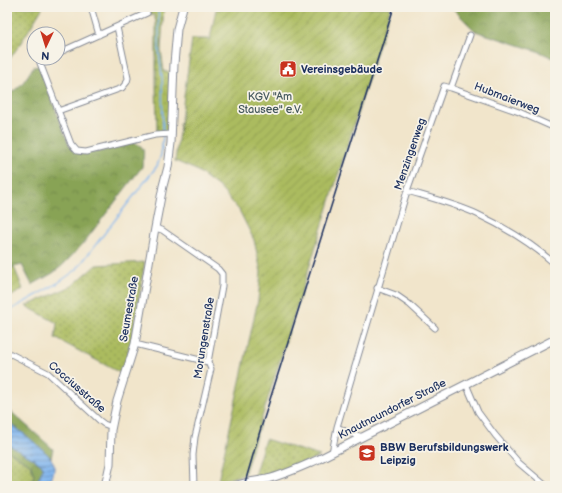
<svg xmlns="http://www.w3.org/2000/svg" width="562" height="493" viewBox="0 0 562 493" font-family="'Balsamiq Sans',sans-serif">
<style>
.grass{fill:url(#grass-dots);stroke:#63755e}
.forest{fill:url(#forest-crowns);stroke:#52695a}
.garden{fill:url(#garden-furrows);stroke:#63755e}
.water{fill:url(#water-rules);stroke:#4d72a6}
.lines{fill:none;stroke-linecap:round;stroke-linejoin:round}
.stream{stroke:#7fb4ed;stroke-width:1.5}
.street-casing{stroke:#868a94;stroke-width:7}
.secondary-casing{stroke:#868a94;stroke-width:9}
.street{stroke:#fff;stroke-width:5}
.secondary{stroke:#fff;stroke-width:7}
.rail{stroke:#1b2f5e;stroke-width:1.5}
.labels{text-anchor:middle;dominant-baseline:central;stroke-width:3.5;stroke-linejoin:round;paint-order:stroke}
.poi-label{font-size:11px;font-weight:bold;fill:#1b2f5e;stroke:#f7f3e8;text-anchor:start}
.park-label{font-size:11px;fill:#46595e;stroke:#f7f3e8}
.street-label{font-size:11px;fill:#1b2f5e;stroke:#f7f3e8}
</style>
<defs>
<pattern id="grass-dots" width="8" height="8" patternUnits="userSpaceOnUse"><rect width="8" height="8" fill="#abbb5e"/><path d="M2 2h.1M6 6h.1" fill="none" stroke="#8a9851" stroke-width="1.8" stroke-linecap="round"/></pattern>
<pattern id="forest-crowns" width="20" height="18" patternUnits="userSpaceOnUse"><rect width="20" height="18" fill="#88a355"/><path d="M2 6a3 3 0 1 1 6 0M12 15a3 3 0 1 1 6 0" fill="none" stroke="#6e854a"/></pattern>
<pattern id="garden-furrows" width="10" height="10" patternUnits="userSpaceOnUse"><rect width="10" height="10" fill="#abbb5e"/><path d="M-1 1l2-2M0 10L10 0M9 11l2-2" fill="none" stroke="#8a9851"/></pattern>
<pattern id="water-rules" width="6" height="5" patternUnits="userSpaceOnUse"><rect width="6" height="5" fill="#7fb4ed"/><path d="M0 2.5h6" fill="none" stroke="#6793c3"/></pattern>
</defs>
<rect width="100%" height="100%" fill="#f7f3e8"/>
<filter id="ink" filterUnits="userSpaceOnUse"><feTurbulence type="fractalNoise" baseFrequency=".025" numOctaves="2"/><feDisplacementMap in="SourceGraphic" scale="8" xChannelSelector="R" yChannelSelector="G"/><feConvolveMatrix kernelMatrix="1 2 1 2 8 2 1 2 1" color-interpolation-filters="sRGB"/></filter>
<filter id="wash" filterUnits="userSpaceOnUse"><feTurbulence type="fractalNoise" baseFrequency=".012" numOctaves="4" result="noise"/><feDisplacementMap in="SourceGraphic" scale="16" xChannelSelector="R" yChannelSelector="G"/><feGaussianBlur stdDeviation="0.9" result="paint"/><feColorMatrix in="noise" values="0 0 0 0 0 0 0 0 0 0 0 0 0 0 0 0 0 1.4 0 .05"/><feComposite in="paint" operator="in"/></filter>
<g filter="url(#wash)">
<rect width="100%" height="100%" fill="#f1e5cb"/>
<path class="grass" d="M7 7H43L24 38 7 63Z
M155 7H164L161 50 164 72H170V129L165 133H157L156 82V22L154 15H151L149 12 153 10Z
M145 262 131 343 122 374 55 338 57 323 26 306 72 286 96 265Z
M265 439 320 456C298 466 276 474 253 479Z
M7 450 31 465 34 475 30 486H7Z"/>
<path class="forest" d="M451 7H555V59L540 52 475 31Z
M39 66 69 145C71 148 73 151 76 152 87 157 121 146 133 143 148 145 143 156 142 167L82 245 63 265 53 273 32 285 22 265 14 267 7 271V94C20 89 26 79 33 67Z
M7 408 53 449 51 458 47 454 10 423 7 422Z
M7 444 34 459 43 466V469L35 486H30L34 475 31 465 7 450Z"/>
<path class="garden" d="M228 7H391L244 475 218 481 258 300 261 272 254 240 239 210 219 187 196 170 175 161 192 39H210L216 9Z
M14 267 23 289 7 299V271Z"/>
<path class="water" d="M7 422 10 423C19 431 53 454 54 465 55 471 51 480 49 486H35L43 469V466L34 459 7 444Z"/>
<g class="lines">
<path class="stream" d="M159 7 158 10 159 23V51L162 77 163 133
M7 312 58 283 76 270 157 166 161 155 163 136"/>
</g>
</g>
<g filter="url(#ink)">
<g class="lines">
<g class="street-casing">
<path id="street" d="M91 7 99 35
M58 53 147 13
M47 58 44 59 40 63 71 144 77 151 86 152 155 135 172 134
M451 88 519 112 555 128
M58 111 122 88 127 82 128 78 117 27
M407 191C431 198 455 204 477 214 505 227 532 244 555 264
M155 228 162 230 218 269 222 274V286L208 362 211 369 195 437 193 455 194 486
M377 288 396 295 409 304 435 328
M135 344 208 362
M7 352 48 373 100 421 104 424 112 427
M466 384 478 412 495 435 519 463 546 486
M337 427 349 433 363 437
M332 453 337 427 407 191 444 86 451 88 470 35"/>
</g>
<g class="secondary-casing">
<path id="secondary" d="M102 486 106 482 110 464 111 430 117 401 135 344 155 228 163 186 168 167 171 143 174 64 177 29 183 7
M234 486C245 482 256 481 267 479 284 475 301 467 317 460L555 339"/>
</g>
<use href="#street" class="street"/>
<use href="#secondary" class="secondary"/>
<path class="rail" d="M244 486 260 431 394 7"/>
</g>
</g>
<defs>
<g id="civic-square" transform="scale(0.9)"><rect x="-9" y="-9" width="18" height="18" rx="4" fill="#c8321e" stroke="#f7f3e8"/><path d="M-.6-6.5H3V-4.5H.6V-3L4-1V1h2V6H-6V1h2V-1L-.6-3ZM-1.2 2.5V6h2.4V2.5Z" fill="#fff"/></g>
<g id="school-square" transform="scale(0.9)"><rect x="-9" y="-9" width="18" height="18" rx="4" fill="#c8321e" stroke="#f7f3e8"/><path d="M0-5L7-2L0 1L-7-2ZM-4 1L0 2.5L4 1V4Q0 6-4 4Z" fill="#fff"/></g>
</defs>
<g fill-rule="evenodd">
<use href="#civic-square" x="288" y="69"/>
<use href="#school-square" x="367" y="453"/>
</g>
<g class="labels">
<g class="poi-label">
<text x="301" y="69">Vereinsgebäude</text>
<text x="380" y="447">BBW Berufsbildungswerk<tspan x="380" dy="13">Leipzig</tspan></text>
</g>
<g class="park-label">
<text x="270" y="96">KGV "Am<tspan x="270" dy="13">Stausee" e.V.</tspan></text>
</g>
<g class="street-label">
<text transform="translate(507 98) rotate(21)">Hubmaierweg</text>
<text transform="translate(410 154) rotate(-71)">Menzingenweg</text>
<text transform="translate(129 309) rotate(-80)">Seumestraße</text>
<text transform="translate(204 338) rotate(-81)">Morungenstraße</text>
<text transform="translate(77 387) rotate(41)">Cocciusstraße</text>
<text transform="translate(392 409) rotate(-27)">Knautnaundorfer Straße</text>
</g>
</g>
<rect width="562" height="493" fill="none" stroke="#f7f3e8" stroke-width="24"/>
<g transform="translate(46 46) rotate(184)"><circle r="19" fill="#f7f3e8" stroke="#9fa5b1"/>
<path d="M0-3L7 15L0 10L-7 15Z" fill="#c8321e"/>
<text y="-6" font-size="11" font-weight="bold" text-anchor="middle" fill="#1b2f5e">N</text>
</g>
</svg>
